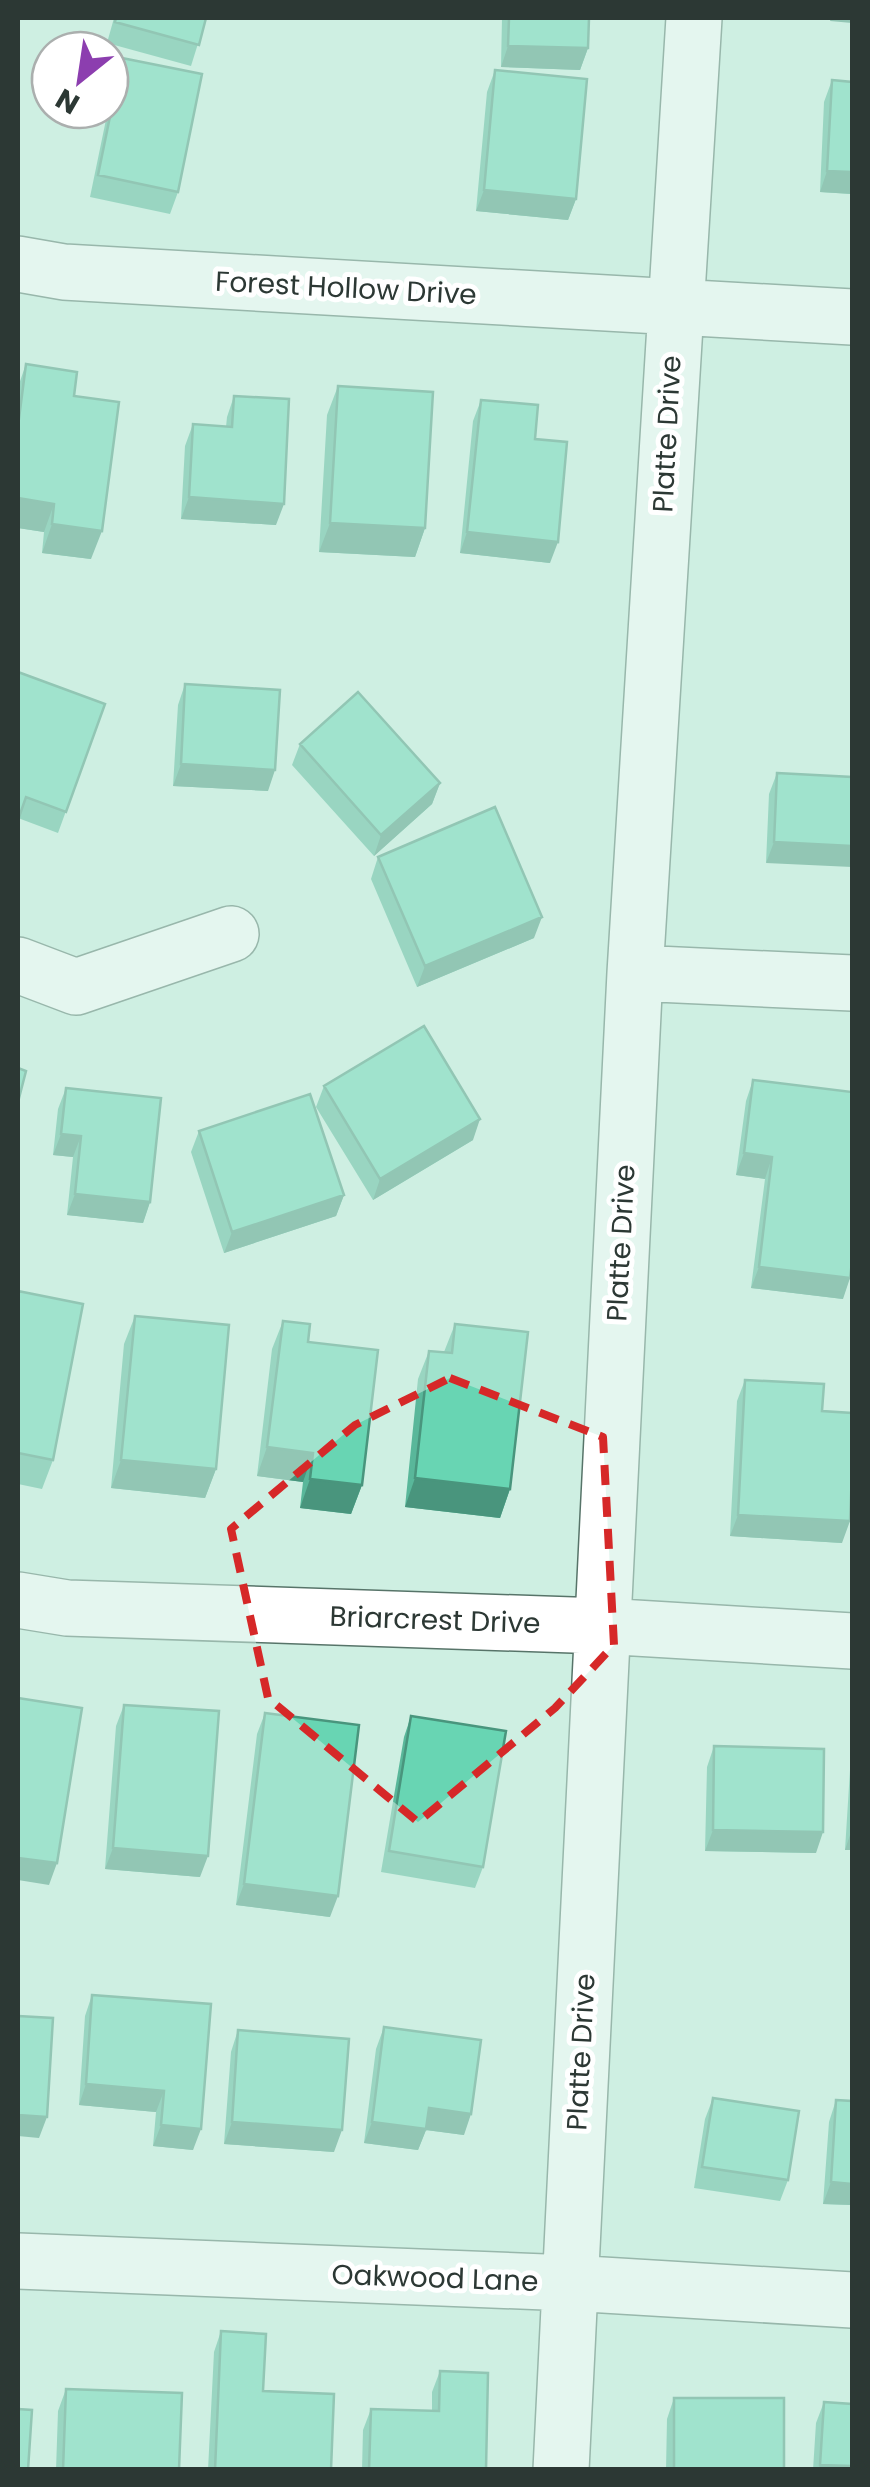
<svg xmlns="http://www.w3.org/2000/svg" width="870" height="2487" viewBox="0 0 870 2487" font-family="Poppins,sans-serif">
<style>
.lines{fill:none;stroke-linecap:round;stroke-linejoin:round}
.minor-casing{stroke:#577469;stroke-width:58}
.minor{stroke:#fff;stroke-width:55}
.wall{fill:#59b79a}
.shaded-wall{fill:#49957d}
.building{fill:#68d5b3;stroke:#49957d;stroke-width:2.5}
.marked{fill:none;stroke:#d62828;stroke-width:8;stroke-dasharray:20 12;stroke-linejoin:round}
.labels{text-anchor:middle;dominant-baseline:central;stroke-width:10;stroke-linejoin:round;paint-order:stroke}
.street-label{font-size:28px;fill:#2c3834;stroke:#fff}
</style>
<rect width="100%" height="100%" fill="#ceefe2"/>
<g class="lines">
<g class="minor-casing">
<path id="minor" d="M18 264 64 272 852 317
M18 965 76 987 231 934
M635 973 852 983
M18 1600 67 1608 602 1626 852 1641
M18 2261 570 2283 852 2300
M561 2470 635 973 694 18"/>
</g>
<use href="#minor" class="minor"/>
</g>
<path class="wall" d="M114 18H206L191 66 107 43Z
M502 18H589L588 48 580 70 501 67Z
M122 58 178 192 170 214 90 197 108 110H110V99L114 79Z
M495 70 576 199 568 220 476 211 487 92Z
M832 80 852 194 820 192 824 102Z
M26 364 74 396 91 559 42 553 44 532 18 528V387Z
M338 386 425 528 415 557 319 552 327 415Z
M234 396 276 525 181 519 185 446 193 424 226 427 227 417Z
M481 400 550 563 460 553 473 421Z
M18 672 105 704 58 833 18 818Z
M185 684 268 791 173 786 178 705Z
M300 744 440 783 432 804 374 856 292 765Z
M777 773 852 777 766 863 769 794Z
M378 857 534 938 417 987 371 879Z
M753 1080 843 1299 751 1288 765 1179 736 1175 746 1101Z
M324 1086 473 1140 373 1200 316 1107Z
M66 1088 150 1202 143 1223 67 1215 73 1157 53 1155 58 1109Z
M199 1131 344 1195 336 1216 224 1253 191 1152Z
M18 1291 53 1460 42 1489 18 1484Z
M135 1316 216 1469 205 1498 111 1488 124 1344Z
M283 1321 308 1342 362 1485 351 1514 300 1508 303 1482 257 1476 272 1349Z
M455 1324 510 1489 500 1518 405 1507 418 1379 429 1351 444 1352Z
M745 1380 822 1411 842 1543 730 1536 737 1401Z
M124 1705 200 1877 105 1869 116 1726Z
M265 1713 330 1917 236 1905 257 1734Z
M411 1716 483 1867 475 1888 381 1872 404 1737Z
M714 1746 816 1853 705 1851 707 1767Z
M852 1765V1850H845L850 1770Z
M92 1995 211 2004 193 2150 153 2146 156 2112 79 2105 85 2016Z
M384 2027 464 2135 426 2130 418 2150 364 2143 376 2049Z
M238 2030 334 2152 224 2144 231 2052Z
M713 2098 788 2180 780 2201 694 2188 705 2119Z
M836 2100 852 2101V2205L823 2204 829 2122Z
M221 2331 263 2391 331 2470H208L214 2352Z
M440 2371 486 2470H362L363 2430 371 2409 432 2411V2392Z
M66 2389 179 2470H56L58 2411Z
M674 2398 784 2470H666L667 2419Z
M824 2402 852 2470H813L816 2423Z"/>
<path class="shaded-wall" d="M831 18H852V23L830 21Z
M508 46 588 48 580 70 501 67Z
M827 171 852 172V194L820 192Z
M484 190 576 199 568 220 476 211Z
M189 497 284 504 276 525 181 519Z
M18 498 54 504 44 532 18 528Z
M330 523 425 528 415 557 319 552Z
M52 524 102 531 91 559 42 553Z
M467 532 558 542 550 563 460 553Z
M181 764 275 770 268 791 173 786Z
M440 783 432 804 374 856 381 835Z
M774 842 852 846V867L766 863Z
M542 917 534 938 417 987 425 966Z
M480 1119 473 1140 373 1200 380 1179Z
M61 1134 81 1136 73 1157 53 1155Z
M744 1153 772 1157 765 1179 736 1175Z
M75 1194 150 1202 143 1223 67 1215Z
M344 1195 336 1216 224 1253 232 1232Z
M759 1267 850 1278 843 1299 751 1288Z
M267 1447 313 1453 303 1482 257 1476Z
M121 1460 216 1469 205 1498 111 1488Z
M415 1478 510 1489 500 1518 405 1507Z
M310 1479 362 1485 351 1514 300 1508Z
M738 1515 850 1521 842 1543 730 1536Z
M852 1829V1850H845Z
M713 1830 823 1832 816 1853 705 1851Z
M113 1848 208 1856 200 1877 105 1869Z
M18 1858 57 1863 49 1885 18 1880Z
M244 1884 338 1896 330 1917 236 1905Z
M86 2084 164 2091 156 2112 79 2105Z
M429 2108 471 2114 464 2135 426 2130 418 2150 364 2143 372 2122Z
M18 2115 47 2117 39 2138 18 2136Z
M232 2122 342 2130 334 2152 224 2144Z
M161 2125 201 2129 193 2150 153 2146Z
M831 2182 852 2184V2205L823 2204Z
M820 2465 852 2466V2470H818Z"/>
<path class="building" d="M116 18H206L199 45 115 22Z
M509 18H589L588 48 508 46Z
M122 58 202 74 178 192 98 175Z
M495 70 587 79 576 199 484 190Z
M832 80 852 82V172L827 171Z
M26 364 77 372 74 396 119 402 102 531 52 524 54 504 18 498V426Z
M338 386 433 392 425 528 330 523Z
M234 396 289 399 284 504 189 497 193 424 232 427Z
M481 400 538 405 535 439 567 442 558 542 467 532Z
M18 672 105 704 66 812 26 797 18 820Z
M185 684 280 690 275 770 181 764Z
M358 692 440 783 381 835 300 744Z
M777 773 852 777V846L774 842Z
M495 807 542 917 425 966 378 857Z
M424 1026 480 1119 380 1179 324 1086Z
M18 1068 26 1071 18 1102Z
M753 1080 852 1092V1262L850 1278 759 1267 772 1157 744 1153Z
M66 1088 161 1098 150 1202 75 1194 81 1136 61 1134Z
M310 1094 344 1195 232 1232 199 1131Z
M18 1291 83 1304 53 1460 18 1453Z
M135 1316 229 1325 216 1469 121 1460Z
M283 1321 310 1324 308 1342 378 1350 362 1485 310 1479 313 1453 267 1447Z
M455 1324 528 1332 510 1489 415 1478 429 1351 452 1353Z
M745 1380 824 1384 822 1411 852 1413V1472L850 1521 738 1515Z
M18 1698 82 1708 57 1863 18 1858Z
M124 1705 219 1711 208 1856 113 1848Z
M265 1713 359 1725 338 1896 244 1884Z
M411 1716 506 1731 483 1867 389 1851Z
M714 1746 824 1749 823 1832 713 1830Z
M92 1995 211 2004 201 2129 161 2125 164 2091 86 2084Z
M18 2016 53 2018 47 2117 18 2115Z
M384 2027 481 2040 471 2114 429 2108 426 2129 372 2122Z
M238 2030 349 2039 342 2130 232 2122Z
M713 2098 799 2111 788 2180 702 2167Z
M836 2100 852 2101V2184L831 2182Z
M221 2331 266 2334 263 2391 334 2394 331 2470H215Z
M440 2371 488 2373 486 2470H369L371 2409 439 2411Z
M66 2389 182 2393 179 2470H63Z
M674 2398H784V2470H674Z
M824 2402 852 2404V2466L820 2465Z
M18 2409 32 2410 28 2470H18Z"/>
<path d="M0 0H870V2487H0ZM450 1378 603 1437 614 1645 555 1708 418 1822 268 1698 231 1529 355 1425Z" fill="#ceefe2" fill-opacity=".55" fill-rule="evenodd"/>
<path class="marked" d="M450 1378 603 1437 614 1645 555 1708 418 1822 268 1698 231 1529 355 1425Z"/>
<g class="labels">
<g class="street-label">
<text transform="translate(346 288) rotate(3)">Forest Hollow Drive</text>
<text transform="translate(667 434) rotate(-87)">Platte Drive</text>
<text transform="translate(621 1243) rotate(-87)">Platte Drive</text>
<text transform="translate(435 1620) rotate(2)">Briarcrest Drive</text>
<text transform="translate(581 2052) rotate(-87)">Platte Drive</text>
<text transform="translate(435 2278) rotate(2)">Oakwood Lane</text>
</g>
</g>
<rect width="870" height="2487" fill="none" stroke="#2c3834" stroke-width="40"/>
<g transform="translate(80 80) rotate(210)"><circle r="48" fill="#ffffff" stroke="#abafae" stroke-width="2.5"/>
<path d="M0-8L18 38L0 25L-18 38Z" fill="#8c3eaf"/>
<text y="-15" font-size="28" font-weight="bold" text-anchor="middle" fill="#2c3834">N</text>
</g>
</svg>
